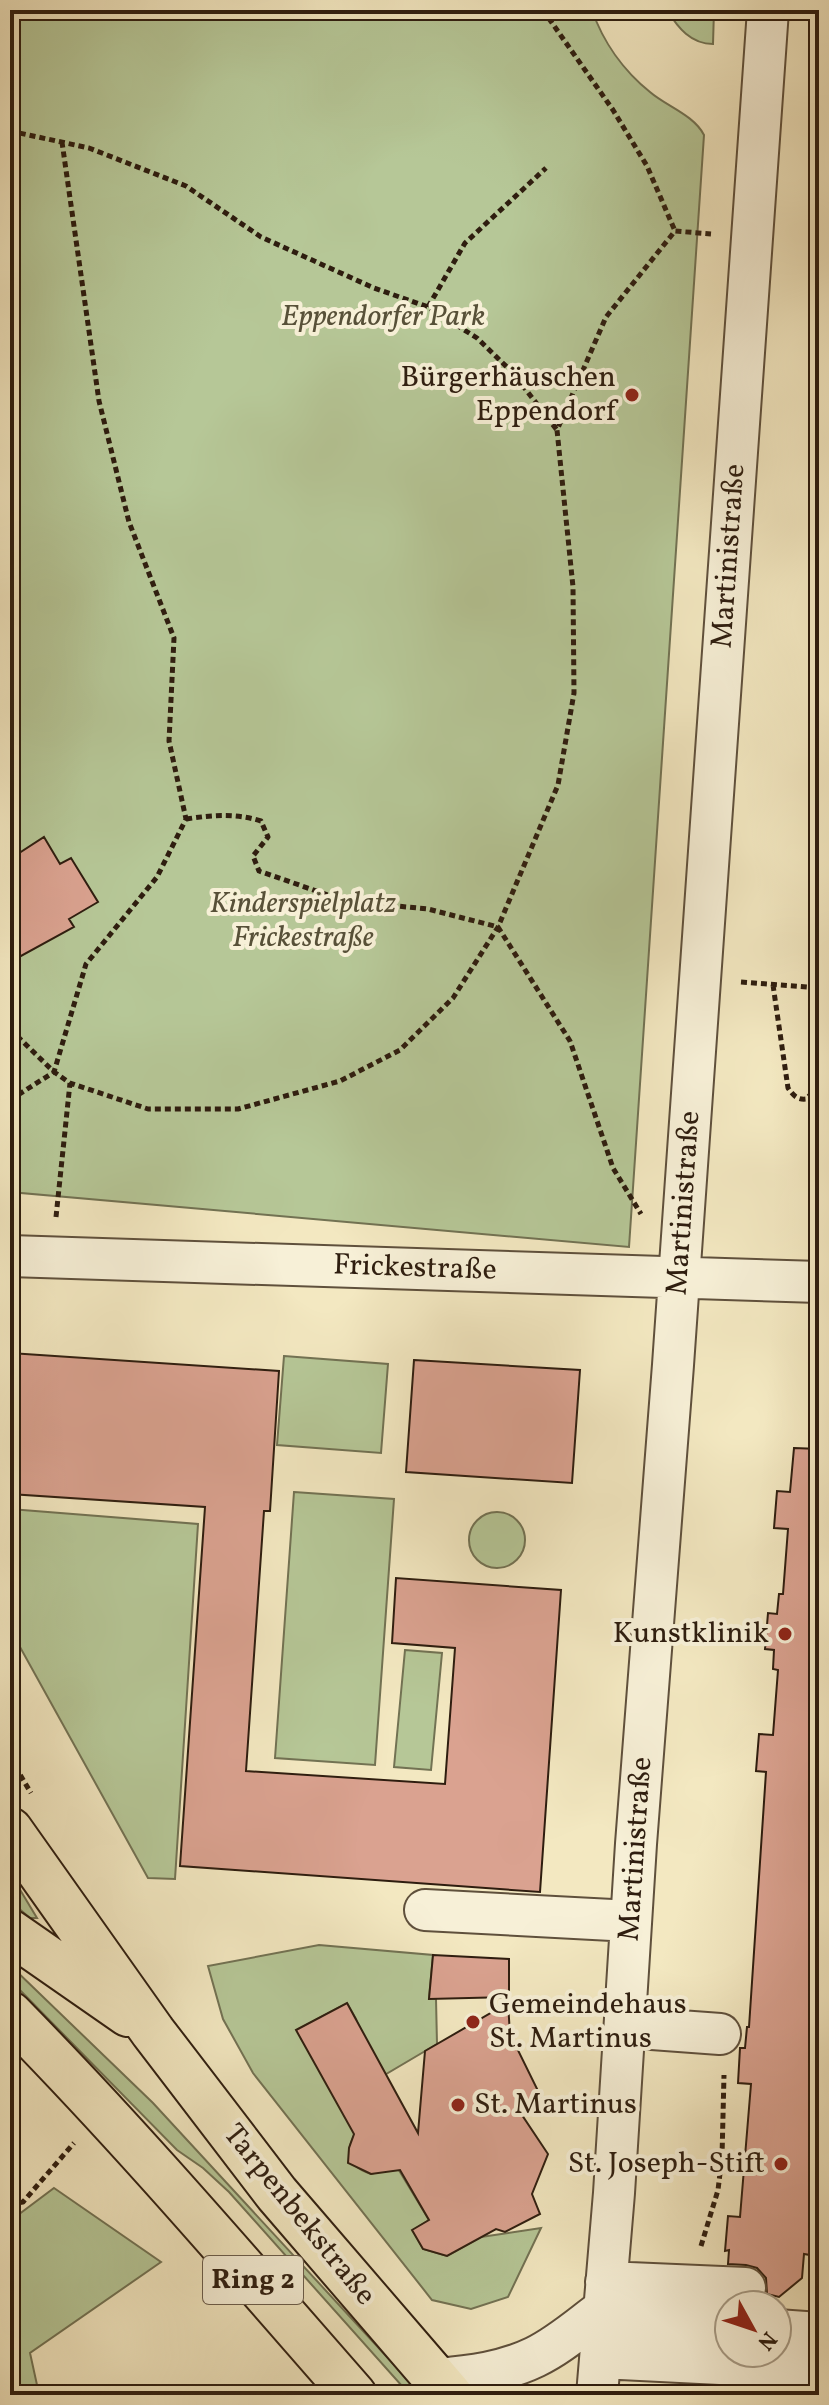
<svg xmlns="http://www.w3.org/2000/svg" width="829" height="2405" viewBox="0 0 829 2405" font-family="Vollkorn,serif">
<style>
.green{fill:#b6c797;stroke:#727253;stroke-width:2}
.building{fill:#daa290;stroke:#2e1d0f;stroke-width:2}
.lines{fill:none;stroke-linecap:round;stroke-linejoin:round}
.minor-casing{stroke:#5f503c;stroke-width:44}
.major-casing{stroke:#2e1d0f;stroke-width:48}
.path{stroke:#2e1d0f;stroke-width:5;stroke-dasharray:6 4;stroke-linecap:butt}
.minor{stroke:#f7f0d7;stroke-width:40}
.major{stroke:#f3e8c1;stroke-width:44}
.poi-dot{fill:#8f2418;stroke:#f7f0d7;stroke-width:3}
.labels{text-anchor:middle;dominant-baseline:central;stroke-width:8;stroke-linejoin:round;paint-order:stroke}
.shield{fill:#f7f0d7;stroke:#6a5c4b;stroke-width:2}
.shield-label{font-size:28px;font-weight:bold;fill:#2e1d0f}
.park-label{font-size:30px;font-style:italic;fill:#575038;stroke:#f7f0d7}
.poi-label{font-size:30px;fill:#2e1d0f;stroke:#f7f0d7;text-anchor:end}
.street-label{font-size:30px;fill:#2e1d0f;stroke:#f7f0d7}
</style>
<rect width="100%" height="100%" fill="#f3e8c1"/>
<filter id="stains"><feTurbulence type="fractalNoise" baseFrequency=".0025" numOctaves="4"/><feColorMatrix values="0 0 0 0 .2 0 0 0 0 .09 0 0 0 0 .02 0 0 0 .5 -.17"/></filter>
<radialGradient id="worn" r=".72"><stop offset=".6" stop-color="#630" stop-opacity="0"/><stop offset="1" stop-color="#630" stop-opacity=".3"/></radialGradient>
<path class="green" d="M10 10H592C603 42 624 71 650 92 666 106 694 115 704 135L629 1247 10 1192Z
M667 10H714L713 44C691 44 678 28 667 10Z
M284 1356 388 1364 381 1453 277 1445Z
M294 1492 394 1499 375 1765 275 1758Z
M10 1509 198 1524 175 1879 148 1878 10 1629Z
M469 1540a28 28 0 1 1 56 0a28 28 0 1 1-56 0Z
M405 1650 442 1653 431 1770 394 1767Z
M10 1873 37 1918H30L10 1901Z
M319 1945 433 1955 429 1998 436 1999 437 2044 376 2080 356 2019 347 2003 297 2030 373 2107C357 2132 329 2160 371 2174L397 2167 429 2220 413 2230 423 2249 447 2256 481 2237 541 2228 508 2297 471 2309 432 2300 253 2073 223 2019 208 1966Z
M10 1965 153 2103 422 2395H410L229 2192 203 2168 177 2150 10 1980Z
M54 2188 161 2262 30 2353 39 2394 10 2395V2221Z"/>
<path class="building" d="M44 837 60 864 71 858 98 902 69 919 74 927 10 962V859Z
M10 1353 279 1371 270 1511H264L246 1771 445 1784 455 1648 392 1643 396 1578 561 1590 540 1892 180 1866 205 1507 10 1494Z
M414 1360 580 1370 572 1483 406 1472Z
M794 1448 819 1449V2156L810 2255 804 2254 802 2278 779 2297 767 2294 766 2278 757 2268 746 2265 728 2264 729 2250 725 2251 728 2216 740 2217 751 2084 738 2083 740 2048H745L747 2027H749L766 1772 756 1771 759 1734 773 1735 778 1670 773 1669 774 1650 765 1649 768 1613 777 1614 779 1594H783L788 1529 774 1528 777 1491 790 1492Z
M433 1955 509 1959V1997L429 1999Z
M347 2003 418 2133 425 2051 508 2003 510 2034 544 2103 522 2115 548 2154 532 2194 540 2214 505 2232 496 2229 447 2256 423 2249 412 2230 429 2220 400 2170 371 2174 348 2163 349 2148 354 2134 296 2030Z"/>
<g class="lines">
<g class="minor-casing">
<path id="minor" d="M10 1256 819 1282
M425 1910 631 1921
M625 2027 720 2034
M606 2282 745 2288
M604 2318 729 2327
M777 2330 819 2333
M601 2358 819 2369
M436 2379C471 2376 504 2372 535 2357 560 2345 582 2325 604 2309
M597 2395 614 2193 636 1844 673 1365 768 10"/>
</g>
<g class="major-casing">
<path id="major" d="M10 1830 153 2032 277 2194 450 2395
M10 1932 128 2014
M10 2014C130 2136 241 2266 354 2395"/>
</g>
<path class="path" d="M543 10 613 110 647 166 675 231
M10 131 89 148 186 186 261 237 374 288 428 307 477 338 513 373 557 430
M428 307 465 243 546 168
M186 819C213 815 235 813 261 821L268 837 253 856 259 871 345 901 428 909 498 927 570 1041 613 1168 641 1214
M741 982 819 988
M773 985 788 1088C793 1095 797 1100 806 1099L819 1086
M10 1029 54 1072 70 1083 148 1109H238L340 1081 400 1050 453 998 498 927 558 785 574 693 573 587 557 430 606 317 675 231 711 234
M10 1100 54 1072 86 964 157 877 186 819 169 741 174 638 129 522 99 401 62 142
M56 1217 70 1083
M10 1758 31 1793
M722 2157 744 2159
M10 2204 23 2202 74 2143
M701 2246 718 2190 722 2157 724 2075"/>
<use href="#minor" class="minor"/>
<use href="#major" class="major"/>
</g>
<g class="poi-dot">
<circle cx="632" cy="395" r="8"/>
<circle cx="785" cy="1634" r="8"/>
<circle cx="473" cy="2022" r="8"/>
<circle cx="458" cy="2105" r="8"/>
<circle cx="781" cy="2164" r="8"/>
</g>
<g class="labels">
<rect class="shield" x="203" y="2256" width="100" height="48" rx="6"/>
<g class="shield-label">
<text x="253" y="2280">Ring 2</text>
</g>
<g class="park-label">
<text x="383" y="317">Eppendorfer Park</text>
<text x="303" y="904">Kinderspielplatz<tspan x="303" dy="34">Frickestraße</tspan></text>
</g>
<g class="poi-label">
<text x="616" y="378">Bürgerhäuschen<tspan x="616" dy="34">Eppendorf</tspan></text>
<text x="769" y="1634">Kunstklinik</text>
<text x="489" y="2005" text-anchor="start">Gemeindehaus<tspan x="489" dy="34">St. Martinus</tspan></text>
<text x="474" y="2105" text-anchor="start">St. Martinus</text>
<text x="765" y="2164">St. Joseph-Stift</text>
</g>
<g class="street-label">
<text transform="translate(729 556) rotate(-86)">Martinistraße</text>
<text transform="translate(684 1203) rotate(-86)">Martinistraße</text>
<text transform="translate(415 1268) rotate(2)">Frickestraße</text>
<text transform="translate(636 1849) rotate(-86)">Martinistraße</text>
<text transform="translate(299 2215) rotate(51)">Tarpenbekstraße</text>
</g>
</g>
<rect width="829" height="2405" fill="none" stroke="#f3e8c1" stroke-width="40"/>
<rect x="12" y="12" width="805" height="2381" fill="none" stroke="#2e1d0f" stroke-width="4"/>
<rect x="20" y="20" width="789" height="2365" fill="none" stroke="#2e1d0f" stroke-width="2"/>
<g transform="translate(753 2329) rotate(130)"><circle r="38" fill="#f7f0d7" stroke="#a79c87" stroke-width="2"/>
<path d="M0-6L14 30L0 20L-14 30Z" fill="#8f2418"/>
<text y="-12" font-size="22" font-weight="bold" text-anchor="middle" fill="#2e1d0f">N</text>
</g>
<rect width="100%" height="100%" filter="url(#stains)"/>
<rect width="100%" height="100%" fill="url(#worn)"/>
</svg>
